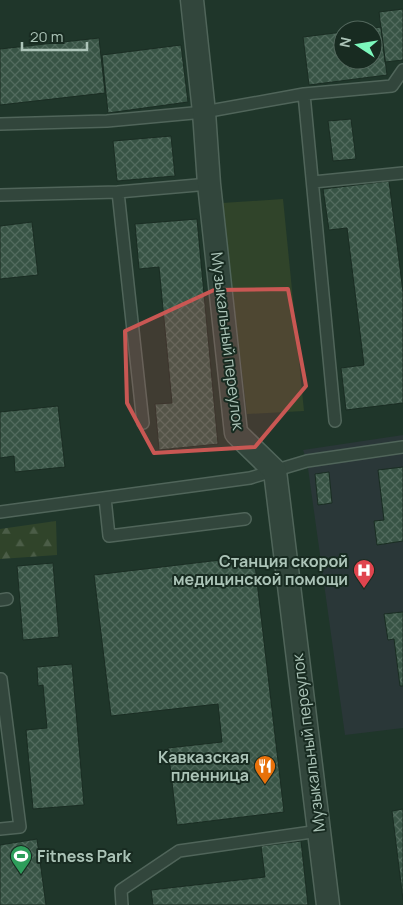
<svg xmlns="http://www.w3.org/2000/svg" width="403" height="905" viewBox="0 0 403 905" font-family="Manrope,sans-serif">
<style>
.medical{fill:#2a3738}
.green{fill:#30442a}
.forest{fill:url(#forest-firs)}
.building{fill:url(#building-cross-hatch);stroke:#1a2d23}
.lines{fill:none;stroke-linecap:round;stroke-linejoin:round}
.service-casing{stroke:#50655a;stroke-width:14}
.minor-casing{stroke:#50655a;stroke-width:25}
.service{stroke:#32463c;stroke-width:11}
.minor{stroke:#32463c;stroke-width:22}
.marked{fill:#c95753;fill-opacity:0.2;stroke:#c95753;stroke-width:4;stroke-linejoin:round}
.labels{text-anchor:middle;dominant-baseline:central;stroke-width:4;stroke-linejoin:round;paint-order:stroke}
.street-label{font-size:16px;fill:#acc4b8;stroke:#182b21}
.poi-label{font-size:16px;font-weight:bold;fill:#acc4b8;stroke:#182b21;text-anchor:end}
</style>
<defs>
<pattern id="forest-firs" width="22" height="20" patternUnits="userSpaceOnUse" patternTransform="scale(1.25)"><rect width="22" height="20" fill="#30442a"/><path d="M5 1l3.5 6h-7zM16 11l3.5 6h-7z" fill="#4b5d47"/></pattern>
<pattern id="building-cross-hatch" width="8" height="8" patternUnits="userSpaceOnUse" patternTransform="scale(1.25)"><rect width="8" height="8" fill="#385445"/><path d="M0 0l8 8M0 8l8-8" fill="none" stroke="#526b5e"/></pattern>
</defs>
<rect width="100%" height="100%" fill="#1f362a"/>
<path class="medical" d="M403 435V728L345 735 307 461 303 450Z"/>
<path class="green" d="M283 199 304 411 247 414 222 203Z"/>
<path class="forest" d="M56 521 57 555 0 559V529Z"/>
<path class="building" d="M403 9V60L385 62 379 12Z
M381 27 387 75 309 85 303 37 343 32V60H373V30H357Z
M99 38 105 93 0 105V49Z
M181 45 188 102 108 113 102 55Z
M351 119 356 159 333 161 328 121Z
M171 136 175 176 117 181 113 141Z
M389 181 403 292V403L346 410 341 368 364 365 347 228 329 230 323 189Z
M197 219 218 444 159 450 155 404 172 403 159 267 139 269 135 224Z
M32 222 38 275 0 279V226Z
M58 406 65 467 15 472 14 456 0 458V412Z
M403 467V541L377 545 374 521 384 520 378 470Z
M329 472 332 503 318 505 315 474Z
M254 556 284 812 177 825 168 748 222 742 218 704 111 716 94 575Z
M53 563 59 637 23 640 17 566Z
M403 612V686H400L394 639 388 640 384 614Z
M72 664 84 805 33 809 26 730 47 728 43 685 38 686 37 667Z
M403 809V900L392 811Z
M37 839 46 905H0V845Z
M301 841 308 905H153L151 890 265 877 261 846Z"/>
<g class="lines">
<g class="service-casing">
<path id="service" d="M304 94 335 421
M0 124 107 121 204 112 304 94 392 86 403 70
M313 182 403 173
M118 192 143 423
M0 195 118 192 209 184
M105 498 109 536 245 519
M0 512 250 478 307 461 403 447
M0 600 7 599
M0 829 20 827 1 679
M122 905 121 890 179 851 319 831"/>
</g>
<g class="minor-casing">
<path id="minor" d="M192 0 204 112 209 184 236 433 275 471 328 905"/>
</g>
<use href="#service" class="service"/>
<use href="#minor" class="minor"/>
</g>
<path class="marked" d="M288 289 306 386 255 447 154 453 127 403 125 331 214 290Z"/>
<defs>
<g id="hospital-pin" transform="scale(1.125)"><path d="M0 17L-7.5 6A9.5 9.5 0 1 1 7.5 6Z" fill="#e0444e" stroke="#182b21"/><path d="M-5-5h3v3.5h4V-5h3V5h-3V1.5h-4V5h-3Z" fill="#fff"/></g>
<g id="restaurant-pin" transform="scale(1.125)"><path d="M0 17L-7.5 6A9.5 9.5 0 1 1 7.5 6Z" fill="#e8710a" stroke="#182b21"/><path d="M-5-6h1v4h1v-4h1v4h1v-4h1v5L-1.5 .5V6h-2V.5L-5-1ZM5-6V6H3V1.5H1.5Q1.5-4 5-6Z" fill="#fff"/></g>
<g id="stadium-pin" transform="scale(1.125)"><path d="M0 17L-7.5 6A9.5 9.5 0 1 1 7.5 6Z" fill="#2e9e5b" stroke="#182b21"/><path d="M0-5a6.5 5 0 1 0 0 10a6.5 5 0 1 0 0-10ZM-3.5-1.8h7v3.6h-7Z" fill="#fff"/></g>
</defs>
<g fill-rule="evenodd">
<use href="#hospital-pin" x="364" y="570"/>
<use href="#restaurant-pin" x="265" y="766"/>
<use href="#stadium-pin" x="21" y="856"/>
</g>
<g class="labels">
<g class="street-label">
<text transform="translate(228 341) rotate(83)">Музыкальный переулок</text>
<text transform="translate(308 743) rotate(-97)">Музыкальный переулок</text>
</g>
<g class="poi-label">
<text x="348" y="561">Станция скорой<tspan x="348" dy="18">медицинской помощи</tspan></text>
<text x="249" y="757">Кавказская<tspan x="249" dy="18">пленница</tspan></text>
<text x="37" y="856" text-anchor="start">Fitness Park</text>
</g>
</g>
<g transform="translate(358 45) rotate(282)"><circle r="24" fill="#182b21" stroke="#53685d"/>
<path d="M0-4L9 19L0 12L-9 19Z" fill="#7cf8bd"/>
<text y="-8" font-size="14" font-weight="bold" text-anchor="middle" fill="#acc4b8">N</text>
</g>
<path d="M22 42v8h65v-8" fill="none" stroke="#acc4b8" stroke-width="2.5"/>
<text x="30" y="42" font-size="15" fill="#acc4b8" stroke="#182b21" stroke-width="4" paint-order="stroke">20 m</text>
</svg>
